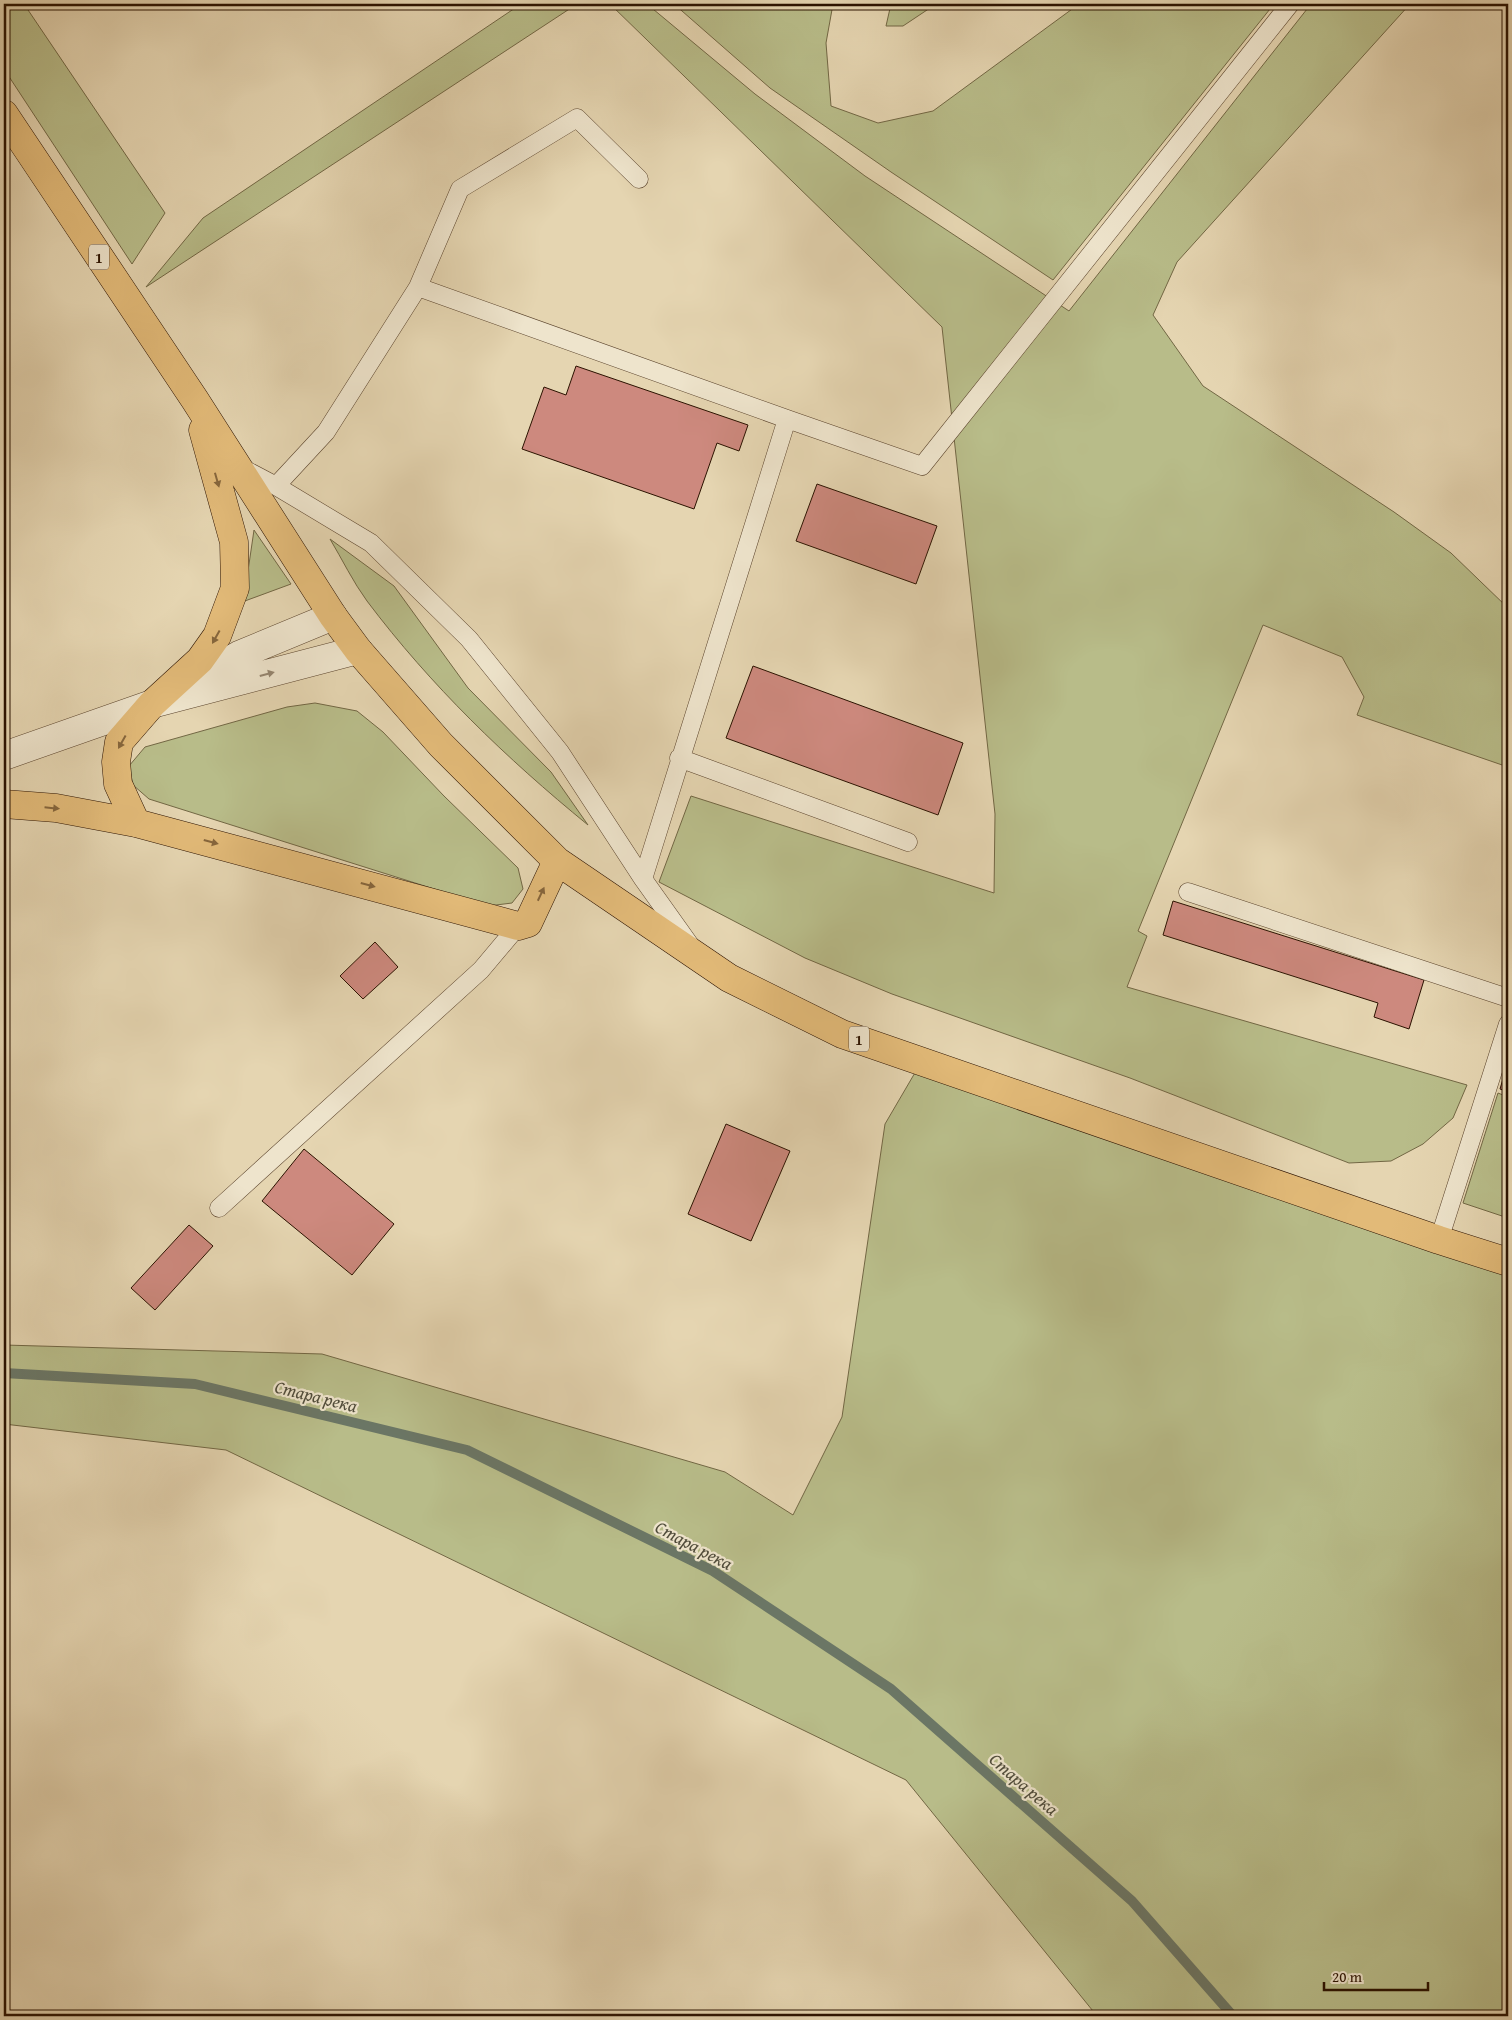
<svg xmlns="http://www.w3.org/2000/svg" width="1512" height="2020" viewBox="0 0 1512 2020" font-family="'Gentium Book Plus',serif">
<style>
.green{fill:#b8bc89;stroke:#726744}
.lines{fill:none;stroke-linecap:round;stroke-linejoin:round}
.stream{stroke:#6b7665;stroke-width:10}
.building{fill:#cd897e;stroke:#2b1200}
.service-casing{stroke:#5a432c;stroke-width:19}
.tertiary-casing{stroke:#5a432c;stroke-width:29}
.primary-casing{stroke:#2b1200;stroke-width:29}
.service{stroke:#eee4cc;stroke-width:18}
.tertiary{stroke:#eee4cc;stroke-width:28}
.primary{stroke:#e2ba78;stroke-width:28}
.oneway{fill:#86663c}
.oneway2{fill:#968670}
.labels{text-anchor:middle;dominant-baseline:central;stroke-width:4.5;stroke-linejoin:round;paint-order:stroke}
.shield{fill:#eee4cc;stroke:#66513d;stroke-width:1}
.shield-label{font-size:15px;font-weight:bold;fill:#2b1200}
.water-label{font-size:18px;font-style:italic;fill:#504c3b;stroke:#eee4cc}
</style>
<rect width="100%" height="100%" fill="#e5d5b1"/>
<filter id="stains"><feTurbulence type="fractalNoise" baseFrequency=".004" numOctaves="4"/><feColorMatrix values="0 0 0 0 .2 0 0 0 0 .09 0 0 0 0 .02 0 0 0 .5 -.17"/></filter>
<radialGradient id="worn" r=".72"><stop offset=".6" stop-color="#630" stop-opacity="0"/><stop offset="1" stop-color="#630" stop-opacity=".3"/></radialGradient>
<path class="green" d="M4 4H24L165 213 132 264 4 69Z
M521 4H577L146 287 203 218Z
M610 4H647L755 94 865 176 1069 311 1311 4H1410L1177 262 1153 315 1203 386 1394 512 1451 553 1508 608V767L1357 715 1364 697 1342 657 1263 625 1138 931 1147 936 1127 987 1467 1085 1453 1118 1423 1144 1391 1161 1349 1163 1130 1078 892 994 805 958 659 882 691 796 994 893 995 814 942 327Z
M674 4H833L826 43 831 106 878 123 933 111 1079 4H1274L1053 280 891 172 770 88Z
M891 4H936L903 26H886Z
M254 530 291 584 234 605 248 571Z
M330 539 394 586 468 688 551 772 588 825C506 758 431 686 367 601 353 582 342 559 330 539Z
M315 703 357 711 383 732 444 796 518 868 523 889 512 903 488 906 149 799 133 785 129 766 145 747 287 707Z
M916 1071 1435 1252 1508 1276V2016H1097L906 1780 226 1450 4 1424V1345L322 1354 725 1472 793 1515 842 1417 885 1124Z
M1498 1093 1508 1097V1218L1463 1203Z"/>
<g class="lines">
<path class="stream" d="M4 1373 195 1384 467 1450 713 1571 891 1689 1132 1901 1233 2016"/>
</g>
<path class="building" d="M576 366 748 425 739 451 717 443 694 509 522 449 544 387 566 395Z
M817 484 937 526 916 584 796 541Z
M753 666 963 743 938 815 726 738Z
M1173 901 1424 980 1409 1029 1374 1017 1378 1003 1163 935Z
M375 942 398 967 363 999 340 976Z
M1508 1062V1092L1500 1089Z
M726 1124 790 1151 751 1241 688 1214Z
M304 1149 394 1224 352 1275 262 1201Z
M189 1225 213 1246 155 1310 131 1288Z"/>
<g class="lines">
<g class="service-casing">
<path id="service" d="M418 287 787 419 643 879
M787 419 922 466 1290 4
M242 468 276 486 371 543 469 639 560 752 643 879 690 945
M276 486 326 432 418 287 460 189 577 118 639 179
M679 758 908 842
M1188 892 1508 998
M219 1208 481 970 518 926
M1439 1240 1508 1024"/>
</g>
<g class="tertiary-casing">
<path id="tertiary" d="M181 687 239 655 333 616
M4 756 152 704 358 650"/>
</g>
<g class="primary-casing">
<path id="primary" d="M4 114 195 400 333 616 358 650 441 745 557 861 729 978 842 1034 1439 1240 1508 1262
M4 804 56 808 136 823 518 926 528 923 557 861
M136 823 118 784 116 762 119 742 152 704 200 660 217 636 235 588 234 542 203 430"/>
</g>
<use href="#service" class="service"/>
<use href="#tertiary" class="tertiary"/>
<use href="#primary" class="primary"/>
</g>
<defs><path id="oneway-solid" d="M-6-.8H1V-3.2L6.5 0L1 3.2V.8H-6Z" transform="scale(1.25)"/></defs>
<g class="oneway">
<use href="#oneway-solid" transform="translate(217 480) rotate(74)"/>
<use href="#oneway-solid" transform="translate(216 637) rotate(119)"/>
<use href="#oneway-solid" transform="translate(122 742) rotate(119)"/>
<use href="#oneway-solid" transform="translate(52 808) rotate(6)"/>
<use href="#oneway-solid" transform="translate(211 842) rotate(15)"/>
<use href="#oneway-solid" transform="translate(368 885) rotate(15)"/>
<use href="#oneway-solid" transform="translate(541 894) rotate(-65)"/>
</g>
<use class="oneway2" href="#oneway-solid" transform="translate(267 674) rotate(-15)"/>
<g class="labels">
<g class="shield">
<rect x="89" y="244.5" width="20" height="25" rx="4"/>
<rect x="849" y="1026.5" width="20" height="25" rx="4"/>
</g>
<g class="shield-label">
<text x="99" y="257">1</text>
<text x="859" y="1039">1</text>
</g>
<g class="water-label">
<text transform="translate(316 1396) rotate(14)">Стара река</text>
<text transform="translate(694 1545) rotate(28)">Стара река</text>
<text transform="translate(1024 1784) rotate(41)">Стара река</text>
</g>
</g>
<rect width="1512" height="2020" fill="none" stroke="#e5d5b1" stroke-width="20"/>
<rect x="5" y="5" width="1502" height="2010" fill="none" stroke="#2b1200" stroke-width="2.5"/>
<rect x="10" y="10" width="1492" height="2000" fill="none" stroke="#2b1200"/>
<path d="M1324 1982v8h104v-8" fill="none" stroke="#2b1200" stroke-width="2.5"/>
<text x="1332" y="1982" font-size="15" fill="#2b1200" stroke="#eee4cc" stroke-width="4" paint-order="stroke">20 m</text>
<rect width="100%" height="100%" filter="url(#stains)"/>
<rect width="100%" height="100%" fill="url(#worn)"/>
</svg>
